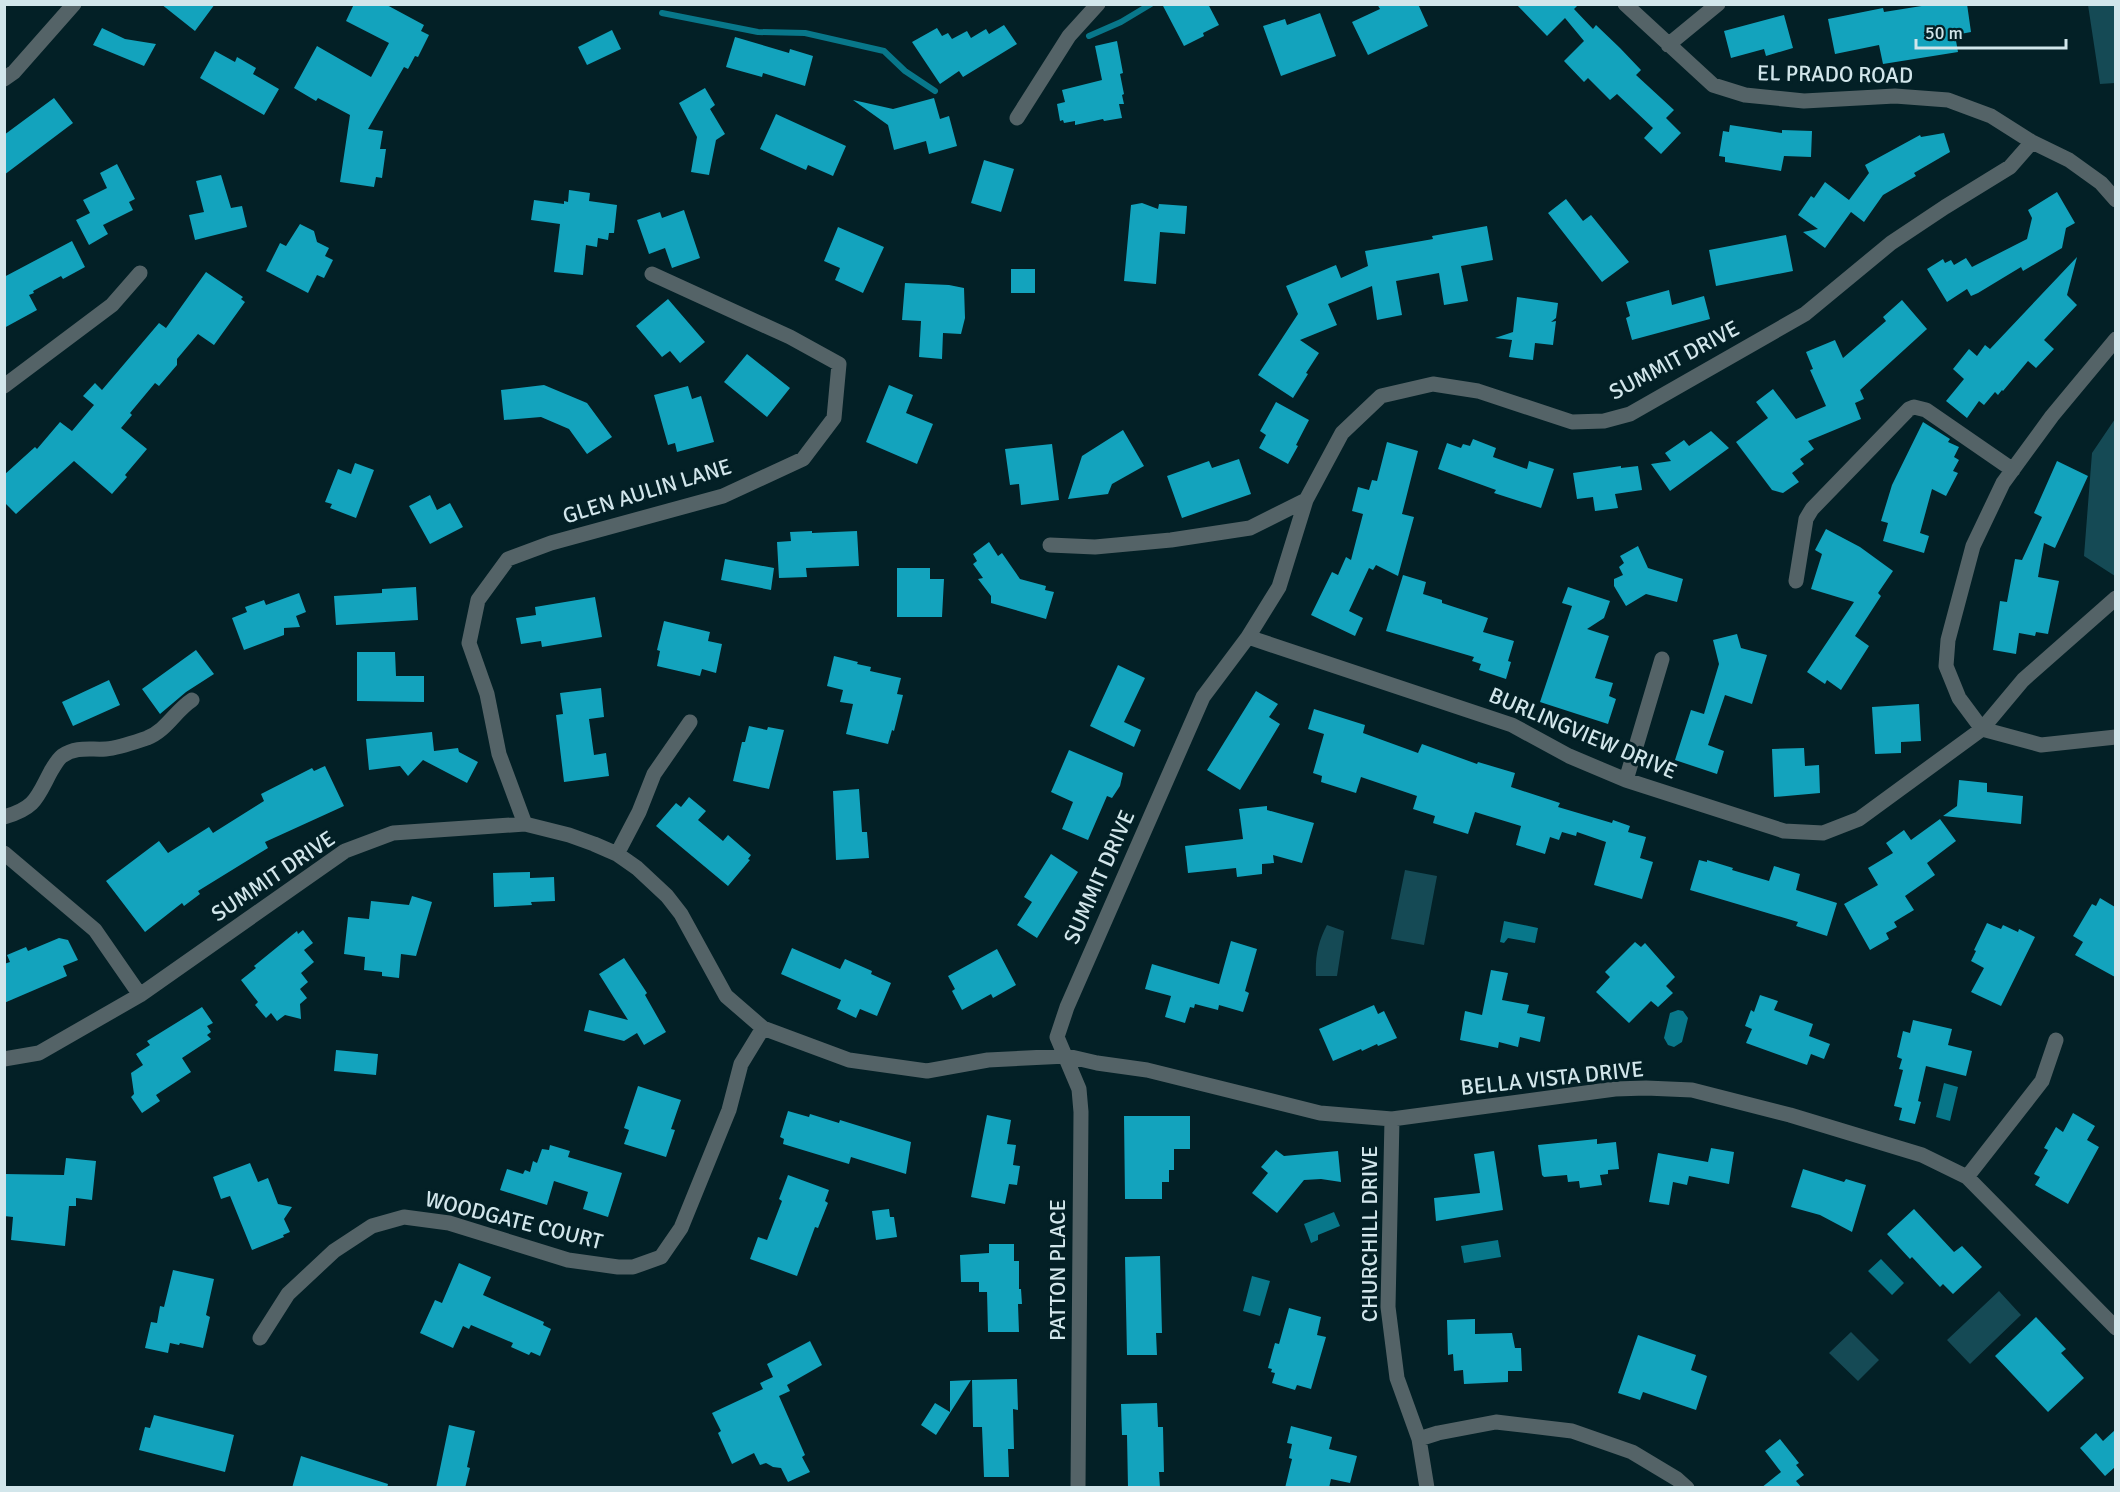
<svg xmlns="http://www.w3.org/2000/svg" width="2120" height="1492" viewBox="0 0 2120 1492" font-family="Signika,sans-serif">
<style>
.green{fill:#154a55}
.water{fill:#08778a}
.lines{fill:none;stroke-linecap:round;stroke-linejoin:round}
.stream{stroke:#08778a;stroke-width:6}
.building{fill:#13a3bd}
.minor{stroke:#546367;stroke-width:15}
.labels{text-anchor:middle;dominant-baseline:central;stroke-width:6;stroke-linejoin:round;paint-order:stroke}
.street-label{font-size:22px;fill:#d2e6eb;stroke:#032026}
</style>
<rect width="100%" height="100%" fill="#032026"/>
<path class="green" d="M2088 5H2115V83L2100 84Z
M2115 419V576L2084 556 2092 453Z
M1405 870 1437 876 1424 945 1391 939Z
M1327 925 1344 931 1337 976H1316C1315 957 1318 942 1327 925Z
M1999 1291 2021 1315 1970 1364 1947 1340Z
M1851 1332 1879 1360 1858 1381 1829 1353Z"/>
<path class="water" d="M1504 921 1538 928 1535 943 1508 938 1504 943 1500 942Z
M1678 1010 1683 1011 1688 1018 1682 1042 1674 1047 1668 1045 1664 1038 1670 1013Z
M1944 1083 1958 1087 1950 1121 1936 1117Z
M1334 1212 1340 1226 1318 1235V1240L1311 1243 1304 1224Z
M1498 1240 1501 1257 1464 1263 1461 1246Z
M1881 1259 1904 1283 1892 1295 1868 1271Z
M1252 1276 1270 1281 1260 1316 1243 1311Z"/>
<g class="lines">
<path class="stream" d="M662 13 758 32 805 33 884 51 905 71 935 91
M1089 36 1121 22 1151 4"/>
</g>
<path class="building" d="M161 4H215L195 31Z
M354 4H385L424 25 421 31 429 35 418 57 415 56 408 69 404 67 368 129 383 131 380 149H386L382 178 376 177 374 187 340 182 350 115 318 98 316 101 294 88 317 46 371 77 389 43 346 21Z
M1162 4H1208L1219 25 1203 33 1204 36 1184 46Z
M1377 4H1418L1428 26 1368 55 1352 22 1380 9Z
M1516 4H1579L1574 9 1593 29 1596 25 1620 48 1641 70 1636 75 1674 110 1666 118 1681 133 1661 154 1644 138 1653 128 1617 94 1610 100 1588 78 1584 82 1564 61 1584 41 1565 18 1547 36Z
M1934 4H1967L1971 32 1955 35 1958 52 1883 64 1879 45 1835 54 1828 19 1883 8 1884 12Z
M1320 13 1336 56 1281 76 1263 26 1285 19 1287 25Z
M1784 15 1793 48 1766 56 1764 49 1731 58 1724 31Z
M1004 25 1017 44 963 77 959 71 940 84 912 42 937 28 942 36 948 33 952 39 967 31 971 38 986 29 989 34Z
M102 28 125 39 156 44 144 66 93 45Z
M612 30 621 49 587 65 578 47Z
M735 37 789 53 790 49 813 56 805 86 763 73 762 77 726 67Z
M1117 41 1123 73 1120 74 1124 94 1122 95 1124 104H1119L1122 118 1104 121 1103 119 1075 125V121L1064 123 1063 120 1060 121 1057 104 1065 102 1062 90 1102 80 1095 46Z
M215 51 235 62 237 57 256 68 253 74 279 89 264 115 200 78Z
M705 88 715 105 710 109 725 134 716 140 709 175 691 172 697 137 679 103Z
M54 98 73 123 4 175V135Z
M934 98 940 119 949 116 957 146 929 154 926 141 894 150 888 125 853 100 893 109Z
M776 114 846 146 833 176 808 165 806 170 760 149Z
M1730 125 1782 133V130L1812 131 1811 157 1784 156 1781 171 1725 162V157L1719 156 1723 131 1729 132Z
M1944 133 1950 152 1914 173 1916 176 1883 195 1864 222 1851 212 1825 248 1803 232 1818 229 1798 215 1811 196 1814 198 1825 182 1849 200 1869 173 1865 165 1920 135 1921 137Z
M984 160 1014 169 1001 212 971 203Z
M117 164 135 199 129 202 133 210 103 225 108 234 89 245 76 220 90 213 83 200 107 188 100 173Z
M221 175 231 208 242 206 247 227 195 240 189 215 204 212 196 181Z
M569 190 590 193 589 201 617 205 614 233H609L608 240 598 238 597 247 586 245 583 275 554 272 560 224 531 220 534 200 564 204V201L568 202Z
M2057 192 2075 223 2066 228 2062 248 2023 271 2021 267 1978 293 1971 296 1967 289 1947 302 1927 269 1943 259 1945 263 1951 260 1954 265 1966 258 1972 267 2027 239 2032 218 2028 210Z
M1566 199 1583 221 1591 215 1629 262 1602 282 1548 213Z
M1142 203 1158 209 1159 204 1187 206 1185 234 1160 232 1156 284 1124 281 1131 205Z
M684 210 700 258 672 268 665 248 649 254 637 220 660 212 662 218Z
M300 224 314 231 317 242 329 248 325 256 333 260 324 278 317 275 308 293 266 271 280 243 286 246Z
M1487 226 1493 260 1461 266 1468 301 1444 305 1439 273 1396 281 1402 315 1377 320 1372 286 1328 304 1337 325 1300 340 1319 353 1306 373 1308 374 1293 398 1258 375 1298 314 1286 286 1336 265 1341 278 1368 266 1365 251 1433 239 1432 236Z
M838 227 884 247 863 293 835 280 840 268 824 261Z
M1786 235 1793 271 1716 286 1709 250Z
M72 241 85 267 63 279 61 276 33 291 34 293 29 295 37 310 4 328V277Z
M2077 257 2067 295 2077 305 2044 340 2054 349 2036 368 2028 361 2003 391 2002 390 1998 395 1995 392 1984 405 1979 401 1967 418 1946 401 1964 379 1953 369 1969 349 1977 356 1985 345 1990 349Z
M1011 269H1035V293H1011Z
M206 272 243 297 241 299 245 302 214 345 198 334 177 359V365L159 386 155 383 130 413 132 415 121 428 147 449 125 475 127 477 112 494 74 461 16 514 4 502V475L35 447 37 449 60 422 72 431 94 405 83 396 95 383 102 390 159 323 166 328Z
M905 283 949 285 964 288 965 318 961 334 943 333 942 359 919 357 921 321 902 320Z
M1669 290 1672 305 1704 296 1710 319 1632 340 1626 318 1630 316 1626 302Z
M1517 297 1558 303 1556 318 1551 322 1556 321 1553 345 1535 343 1533 360 1509 357 1512 340 1495 338 1513 332Z
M668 299 705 342 680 363 670 351 662 357 636 326Z
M1902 300 1927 329 1860 390 1864 399 1855 403 1861 419 1808 441 1814 449 1800 459 1804 464 1792 473 1799 482 1783 493 1772 490 1736 442 1768 418 1756 402 1773 389 1796 419 1826 406 1810 370 1813 369 1806 352 1835 340 1843 358 1886 321 1883 317Z
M747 354 790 388 767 417 724 382Z
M544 385 587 403 612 437 587 454 569 429 541 417 504 420 501 390Z
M889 385 913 395 906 413 933 424 917 464 866 442Z
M688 386 692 399 701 396 714 442 677 452 675 443 668 445 654 395Z
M1276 402 1309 420 1296 445 1298 446 1288 464 1259 448 1266 435 1260 431Z
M1923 422 1950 439 1948 442 1959 447 1954 457 1959 460 1953 471 1958 473 1946 496 1932 489 1920 533 1929 536 1924 553 1883 541 1888 523 1881 521 1892 485Z
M1123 430 1144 466 1112 484 1108 494 1068 499 1082 456Z
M1711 431 1729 448 1670 491 1651 464 1671 461 1665 453 1684 440 1689 446Z
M1473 439 1496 448 1493 457 1527 469 1529 461 1554 469 1541 508 1494 493 1496 490 1438 469 1447 443 1461 448 1463 444 1470 446Z
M1387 442 1418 451 1402 514 1414 517 1398 576 1376 565 1373 570 1369 568 1349 611 1363 618 1355 636 1311 615 1332 572 1338 575 1346 557 1351 560 1363 514 1352 511 1358 487 1369 490 1372 480 1377 481Z
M1052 444 1059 500 1021 505 1019 484 1010 485 1005 449Z
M1239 459 1251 494 1182 518 1167 476 1209 461 1212 468Z
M2057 461 2088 476 2055 548 2044 543 2038 577 2059 581 2048 634 2036 632 2035 636 2019 633 2016 654 1993 650 2000 601 2007 602 2015 559 2022 560 2042 517 2034 513Z
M355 463 374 470 356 518 330 508 332 504 325 502 338 469 351 474Z
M1621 466V468L1638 466 1642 490 1615 494 1618 508 1595 511 1593 497 1577 499 1573 473Z
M430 495 437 510 450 503 463 527 430 544 409 506Z
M1826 529 1860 547 1893 571 1878 593 1881 596 1855 636 1869 646 1841 690 1827 680 1825 684 1807 672 1854 602 1811 589 1822 554 1815 550Z
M812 531V533L857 531 859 566 806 568 807 577 779 578 777 542 791 541 790 532Z
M989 542 998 556 1002 553 1020 579 1046 586 1045 590 1054 592 1046 619 991 603V596L978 579 983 578 973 564 977 561 973 554Z
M1638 546 1648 568 1683 579 1677 602 1646 594 1626 606 1614 586V579L1623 575 1619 567 1624 563 1620 556Z
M725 559 774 568 771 590 721 580Z
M897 568H930V579H944L942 617H897Z
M1403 575 1426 582 1423 594 1442 600V603L1488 618 1483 632 1514 641 1508 661 1511 662 1506 679 1479 670 1481 664 1472 661 1474 657 1386 631Z
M416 587 418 620 336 625 334 596 382 593V589Z
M1568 587 1610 601 1604 618 1587 629 1609 636 1595 678 1613 683 1609 696 1616 699 1608 724 1540 702 1572 606 1562 603Z
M299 593 306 612 296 616 300 627 284 628V635L244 650 232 618 247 612 245 607 264 600 266 605Z
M595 597 602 637 542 647 541 641 521 644 516 618 536 615 535 607Z
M664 621 710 632 708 641 722 644 716 673 702 669 700 676 657 666 660 651 657 650Z
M1737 634 1741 648 1767 655 1752 704 1725 695 1708 745 1724 751 1717 774 1675 760 1691 710 1704 714 1719 664 1713 640Z
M196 650 214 674 186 692 160 714 142 689Z
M357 652H395L396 676H424V702L357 701Z
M834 656 858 662 857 664 871 667 870 671 901 678 897 694 903 695 894 731 892 730 888 744 846 734 853 704 840 702 843 690 827 686Z
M1118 665 1145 678 1124 722 1141 730 1134 747 1090 726Z
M109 680 120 705 73 726 62 702Z
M601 688 604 717 589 719 594 755 606 753 609 776 564 782 556 715 563 714 560 693Z
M1256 691 1278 704 1269 717 1280 724 1240 790 1207 770Z
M1919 704 1921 741 1901 742V753L1875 754 1872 707Z
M1314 709 1365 725 1363 733 1418 753 1422 744 1477 764 1478 762 1515 773 1511 787 1560 803 1558 807 1612 823 1613 820 1630 826 1628 832 1646 837 1640 858 1653 862 1642 899 1594 885 1606 842 1577 832 1576 836 1562 832 1559 840 1550 837 1545 854 1516 845 1521 826 1475 812 1468 834 1433 823 1435 816 1413 809 1417 796 1361 777 1356 793 1321 782 1322 776 1313 773 1324 734 1308 729Z
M749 726 767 730 768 727 784 730 769 789 733 781 742 742H745Z
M432 732 434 751 458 748 459 752 478 762 467 783 423 760 408 776 400 766 369 770 366 739Z
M1804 748 1805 766 1819 765 1820 793 1774 797 1772 749Z
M1069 750 1123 773 1120 786 1112 798 1107 796 1088 840 1062 829 1073 802 1051 792Z
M325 766 344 806 265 842 268 848 198 891 200 894 184 906 182 903 145 932 106 881 159 841 168 853 209 827 213 833 264 801 261 794 312 768 314 771Z
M1959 780 1987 783V792L2023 796 2021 824 1943 816 1957 806Z
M859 789 862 832H867L869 858 836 860 833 791Z
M689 797 706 811 698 820 723 841 728 835 751 855 748 859 750 860 728 886 656 826 676 803 681 807Z
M1267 806V810L1314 823 1302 863 1273 855 1274 863 1262 864V874L1237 877 1236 868 1188 873 1185 846 1243 839 1239 809Z
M1940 819 1956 841 1927 863 1935 875 1905 896 1914 910 1894 922 1897 927 1886 933 1889 939 1870 950 1844 904 1878 885 1868 868 1893 853 1886 843 1904 830 1911 840Z
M1051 854 1078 872 1037 938 1017 925 1032 902 1024 897Z
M1699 860 1707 862V860L1733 868 1732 870 1769 881 1774 866 1800 874 1796 890 1837 903 1827 936 1796 926 1798 922 1690 890Z
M530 872V878L554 877 555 901 531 902 532 905 494 907 493 873Z
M412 896 432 902 416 956 401 954 399 978 382 976V972L364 970 365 957 344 954 348 917 369 919 371 901 409 905Z
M2100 898 2115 907V977L2075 955 2083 942 2073 936 2092 904 2096 906Z
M1987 923 2001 929 2003 925 2018 932 2019 929 2035 937 2001 1006 1971 992 1984 968 1971 961 1976 951 1974 950Z
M303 930 313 943 304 950 314 962 301 973 308 982 300 989 307 998 300 1004 301 1019 285 1015 277 1021 271 1013 266 1018 255 1005 258 1002 241 980 256 968 254 966 297 931 298 934Z
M59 938 68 940 78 960 63 966 67 976 4 1003V964L10 962 7 955 26 947 28 951Z
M1231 941 1257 949 1245 991 1249 993 1243 1012 1219 1005 1218 1010 1195 1004 1194 1008 1190 1007 1185 1023 1165 1017 1171 996 1145 989 1152 964 1219 984Z
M1635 942 1641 947 1645 943 1675 977 1666 986 1673 993 1658 1007 1651 1001 1629 1023 1596 992 1610 977 1605 972Z
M792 948 840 969 845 959 872 971 871 974 891 983 877 1016 860 1009 856 1018 837 1009 841 1000 781 974Z
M997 949 1016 985 993 998 991 994 962 1010 952 991 955 989 948 976Z
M624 958 647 993 645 995 666 1032 644 1045 637 1033 624 1041 584 1031 589 1010 628 1020 599 974Z
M1491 970 1508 973 1502 1000 1529 1005 1527 1013 1545 1017 1540 1042 1520 1037 1518 1047 1499 1042 1498 1048 1460 1040 1465 1011 1482 1015Z
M1760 995 1778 1001 1774 1010 1813 1024 1809 1036 1830 1044 1824 1059 1811 1054 1807 1065 1746 1043 1752 1029 1745 1026 1751 1010 1754 1012Z
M1374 1005 1378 1014 1384 1011 1397 1038 1378 1046 1377 1044 1362 1051 1361 1049 1333 1061 1319 1029Z
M202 1007 213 1023 207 1026 211 1032 207 1035 211 1039 182 1058 191 1072 156 1095 160 1101 142 1113 131 1097 134 1094 131 1073 143 1065 136 1054 150 1045 147 1041Z
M1913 1020 1952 1029 1948 1045 1972 1051 1966 1076 1926 1066 1918 1101 1921 1102 1915 1124 1899 1120 1902 1108 1894 1106 1903 1070 1899 1069 1902 1059 1897 1057 1903 1031 1910 1033Z
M336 1050 378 1054 376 1075 334 1071Z
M638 1086 681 1100 671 1129 675 1130 666 1157 624 1144 629 1130 624 1128Z
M788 1111 809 1117 810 1114 839 1123 840 1120 911 1142 906 1174 851 1157 849 1164 783 1144 784 1139 780 1137Z
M2073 1113 2095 1126 2087 1140 2099 1147 2068 1204 2035 1185 2040 1177 2034 1174 2048 1150 2044 1148 2056 1127 2063 1132Z
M987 1115 1011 1120 1007 1144 1016 1145 1013 1165 1020 1166 1017 1185 1009 1184 1005 1204 971 1197Z
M1124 1116H1190V1149H1174V1170H1169V1182H1162V1199H1125Z
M1597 1139V1144L1616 1142 1619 1169 1608 1170V1174L1600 1175 1602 1185 1580 1188 1579 1181 1568 1182 1567 1175 1544 1177 1542 1175 1538 1145Z
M550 1145 570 1151 568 1157 622 1173 608 1217 583 1209 588 1192 554 1181 547 1205 500 1190 507 1169 523 1174 525 1170 530 1172 533 1161 537 1163 542 1149 549 1150Z
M1711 1148 1734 1152 1729 1184 1689 1176 1687 1185 1673 1182 1669 1205 1649 1202 1658 1153 1708 1162Z
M1276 1150 1284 1156 1338 1151 1341 1182 1321 1179 1304 1180 1277 1213 1252 1193 1268 1173 1261 1167Z
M1494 1151 1503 1210 1436 1221 1434 1198 1480 1193 1474 1154Z
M66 1158 96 1161 92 1200 76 1198V1206H69L65 1246 11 1240 13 1217 4 1216V1174L64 1175Z
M250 1163 258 1182 268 1178 278 1204 292 1207 284 1219 290 1232 283 1235 284 1237 252 1250 230 1196 221 1199 213 1177Z
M1803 1169 1844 1182 1846 1179 1866 1185 1852 1232 1820 1215 1791 1207Z
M788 1175 829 1190 825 1201 828 1203 818 1228 815 1227 797 1276 750 1259 758 1237 767 1240 782 1201 779 1199Z
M889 1209 890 1217H894L897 1237 876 1240 872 1211Z
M1914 1209 1954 1252 1962 1246 1982 1267 1953 1294 1943 1284 1940 1287 1912 1257 1910 1259 1887 1234Z
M989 1244H1014V1261H1019V1289H1021L1022 1304H1018L1019 1332H988L987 1292H979V1282H961L960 1255 989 1253Z
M1160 1256 1162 1333H1156L1157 1355H1127L1125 1257Z
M459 1263 491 1277 483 1295 544 1322 543 1325 551 1329 540 1356 531 1352 529 1355 511 1347 513 1343 471 1325 469 1329 463 1326 453 1348 420 1333 435 1300 442 1303Z
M173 1270 214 1279 206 1315 210 1317 203 1348 180 1343 179 1345 170 1343 168 1353 145 1348 151 1322 157 1323 160 1306 164 1307Z
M1289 1308 1321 1317 1317 1335 1326 1337 1311 1389 1297 1385 1295 1390 1272 1383 1275 1373 1271 1372 1272 1369 1268 1368 1275 1343 1279 1344Z
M2036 1317 2066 1349 2061 1353 2084 1378 2048 1412 1995 1356Z
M1475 1319V1334L1512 1333 1515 1348H1521L1522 1371H1508V1382L1464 1384 1463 1370 1454 1371 1453 1354 1448 1355 1447 1320Z
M1638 1335 1696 1355 1691 1370 1707 1376 1696 1410 1643 1392 1640 1400 1618 1393Z
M810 1341 822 1365 787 1385 790 1391 779 1396 805 1455 802 1457 810 1472 788 1482 781 1468 773 1467 766 1463 760 1465 754 1453 732 1464 718 1433 721 1431 712 1413 763 1389 760 1383 773 1377 767 1364Z
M1017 1379 1018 1410 1013 1409 1014 1449H1008L1009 1477H984L982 1427H973L972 1380Z
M971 1380 936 1435 921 1425 935 1403 950 1412V1381Z
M1157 1403 1158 1427H1163L1164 1472H1159L1160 1488H1128L1127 1435H1122L1121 1404Z
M154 1415 234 1435 225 1472 139 1450 145 1427 150 1428Z
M449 1425 475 1431 467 1467 470 1468 465 1488H436Z
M1291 1426 1332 1437 1329 1449 1357 1456 1350 1483 1331 1479 1329 1488H1285L1292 1459 1289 1458 1292 1444 1287 1443Z
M2115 1430V1467L2105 1476 2080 1448 2096 1433 2103 1441Z
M1780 1439 1799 1463 1796 1465 1804 1475 1796 1481 1802 1488H1761L1781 1472 1765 1451Z
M301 1456 388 1484 387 1488H292Z"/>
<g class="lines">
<path class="minor" d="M1625 4 1713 85 1745 95 1804 101 1895 96 1948 100 1991 116 2032 142 2069 160 2101 183 2116 200
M1668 45 1718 4
M4 79 14 72 74 4
M1017 118 1069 36 1098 4
M2116 339 2052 416 2003 483 1973 546 1948 640 1946 666 1959 698 1982 729 2041 745 2116 737
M4 386 112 305 140 273
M1050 545 1095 547 1171 540 1250 528 1306 500
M1796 581 1806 519 1812 509 1909 409 1914 407 1926 410 2013 470
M1248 637 1512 725 1569 756 1626 780 1784 831 1823 833 1859 819 1982 729 2023 680 2116 598
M1626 780 1662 659
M4 817C36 808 37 797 51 771 55 765 57 760 62 756 77 746 90 750 106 749 119 748 135 742 147 738 167 730 175 711 192 700
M525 824 499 754 487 694 469 643 478 600 508 559 551 543 723 496 803 459 834 418 839 364 790 337 652 274
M4 853 95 930 140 995
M617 854 639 812 654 774 690 722
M4 1059 39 1053 140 995 345 851 393 833 525 824 569 835 594 844 617 854 637 868 667 896 681 914 726 996 763 1028 849 1060 927 1071 988 1060 1067 1056 1097 1063 1147 1070 1320 1113 1392 1119 1615 1089 1646 1088 1692 1090 1790 1115 1922 1155 1967 1177 2116 1328
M1392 1119 1388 1307 1397 1378 1419 1439 1427 1488
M1967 1177 2042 1081 2056 1040
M260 1338 288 1294 334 1251 372 1226 404 1217 449 1223 568 1260 618 1267H633L661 1257 681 1228 729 1110 741 1064 763 1028
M1419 1439 1438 1433 1496 1422 1572 1431 1632 1452 1677 1479 1687 1488
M1078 1488 1081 1112 1079 1089 1057 1037 1067 1007 1203 697 1248 637 1279 587 1306 500 1342 433 1381 396 1433 384 1478 391 1572 422 1604 421 1630 414 1805 314 1891 243 1945 207 2010 167 2032 142"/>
</g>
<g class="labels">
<g class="street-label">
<text transform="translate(1835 74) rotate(1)">EL PRADO ROAD</text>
<text transform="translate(1674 360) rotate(-28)">SUMMIT DRIVE</text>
<text transform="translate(647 491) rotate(-17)">GLEN AULIN LANE</text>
<text transform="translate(1583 733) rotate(23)">BURLINGVIEW DRIVE</text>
<text transform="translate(273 876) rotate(-34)">SUMMIT DRIVE</text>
<text transform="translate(1099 877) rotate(-66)">SUMMIT DRIVE</text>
<text transform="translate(1552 1078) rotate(-6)">BELLA VISTA DRIVE</text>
<text transform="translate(514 1220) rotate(14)">WOODGATE COURT</text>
<text transform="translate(1369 1234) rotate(-90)">CHURCHILL DRIVE</text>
<text transform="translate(1057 1270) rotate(-90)">PATTON PLACE</text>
</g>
</g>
<rect width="2120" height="1492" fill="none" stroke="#d2e6eb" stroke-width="12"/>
<path d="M1916 39v9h150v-9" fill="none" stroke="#d2e6eb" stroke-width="3"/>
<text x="1925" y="39" font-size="18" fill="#d2e6eb" stroke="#032026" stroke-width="4.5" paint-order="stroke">50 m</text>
</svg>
